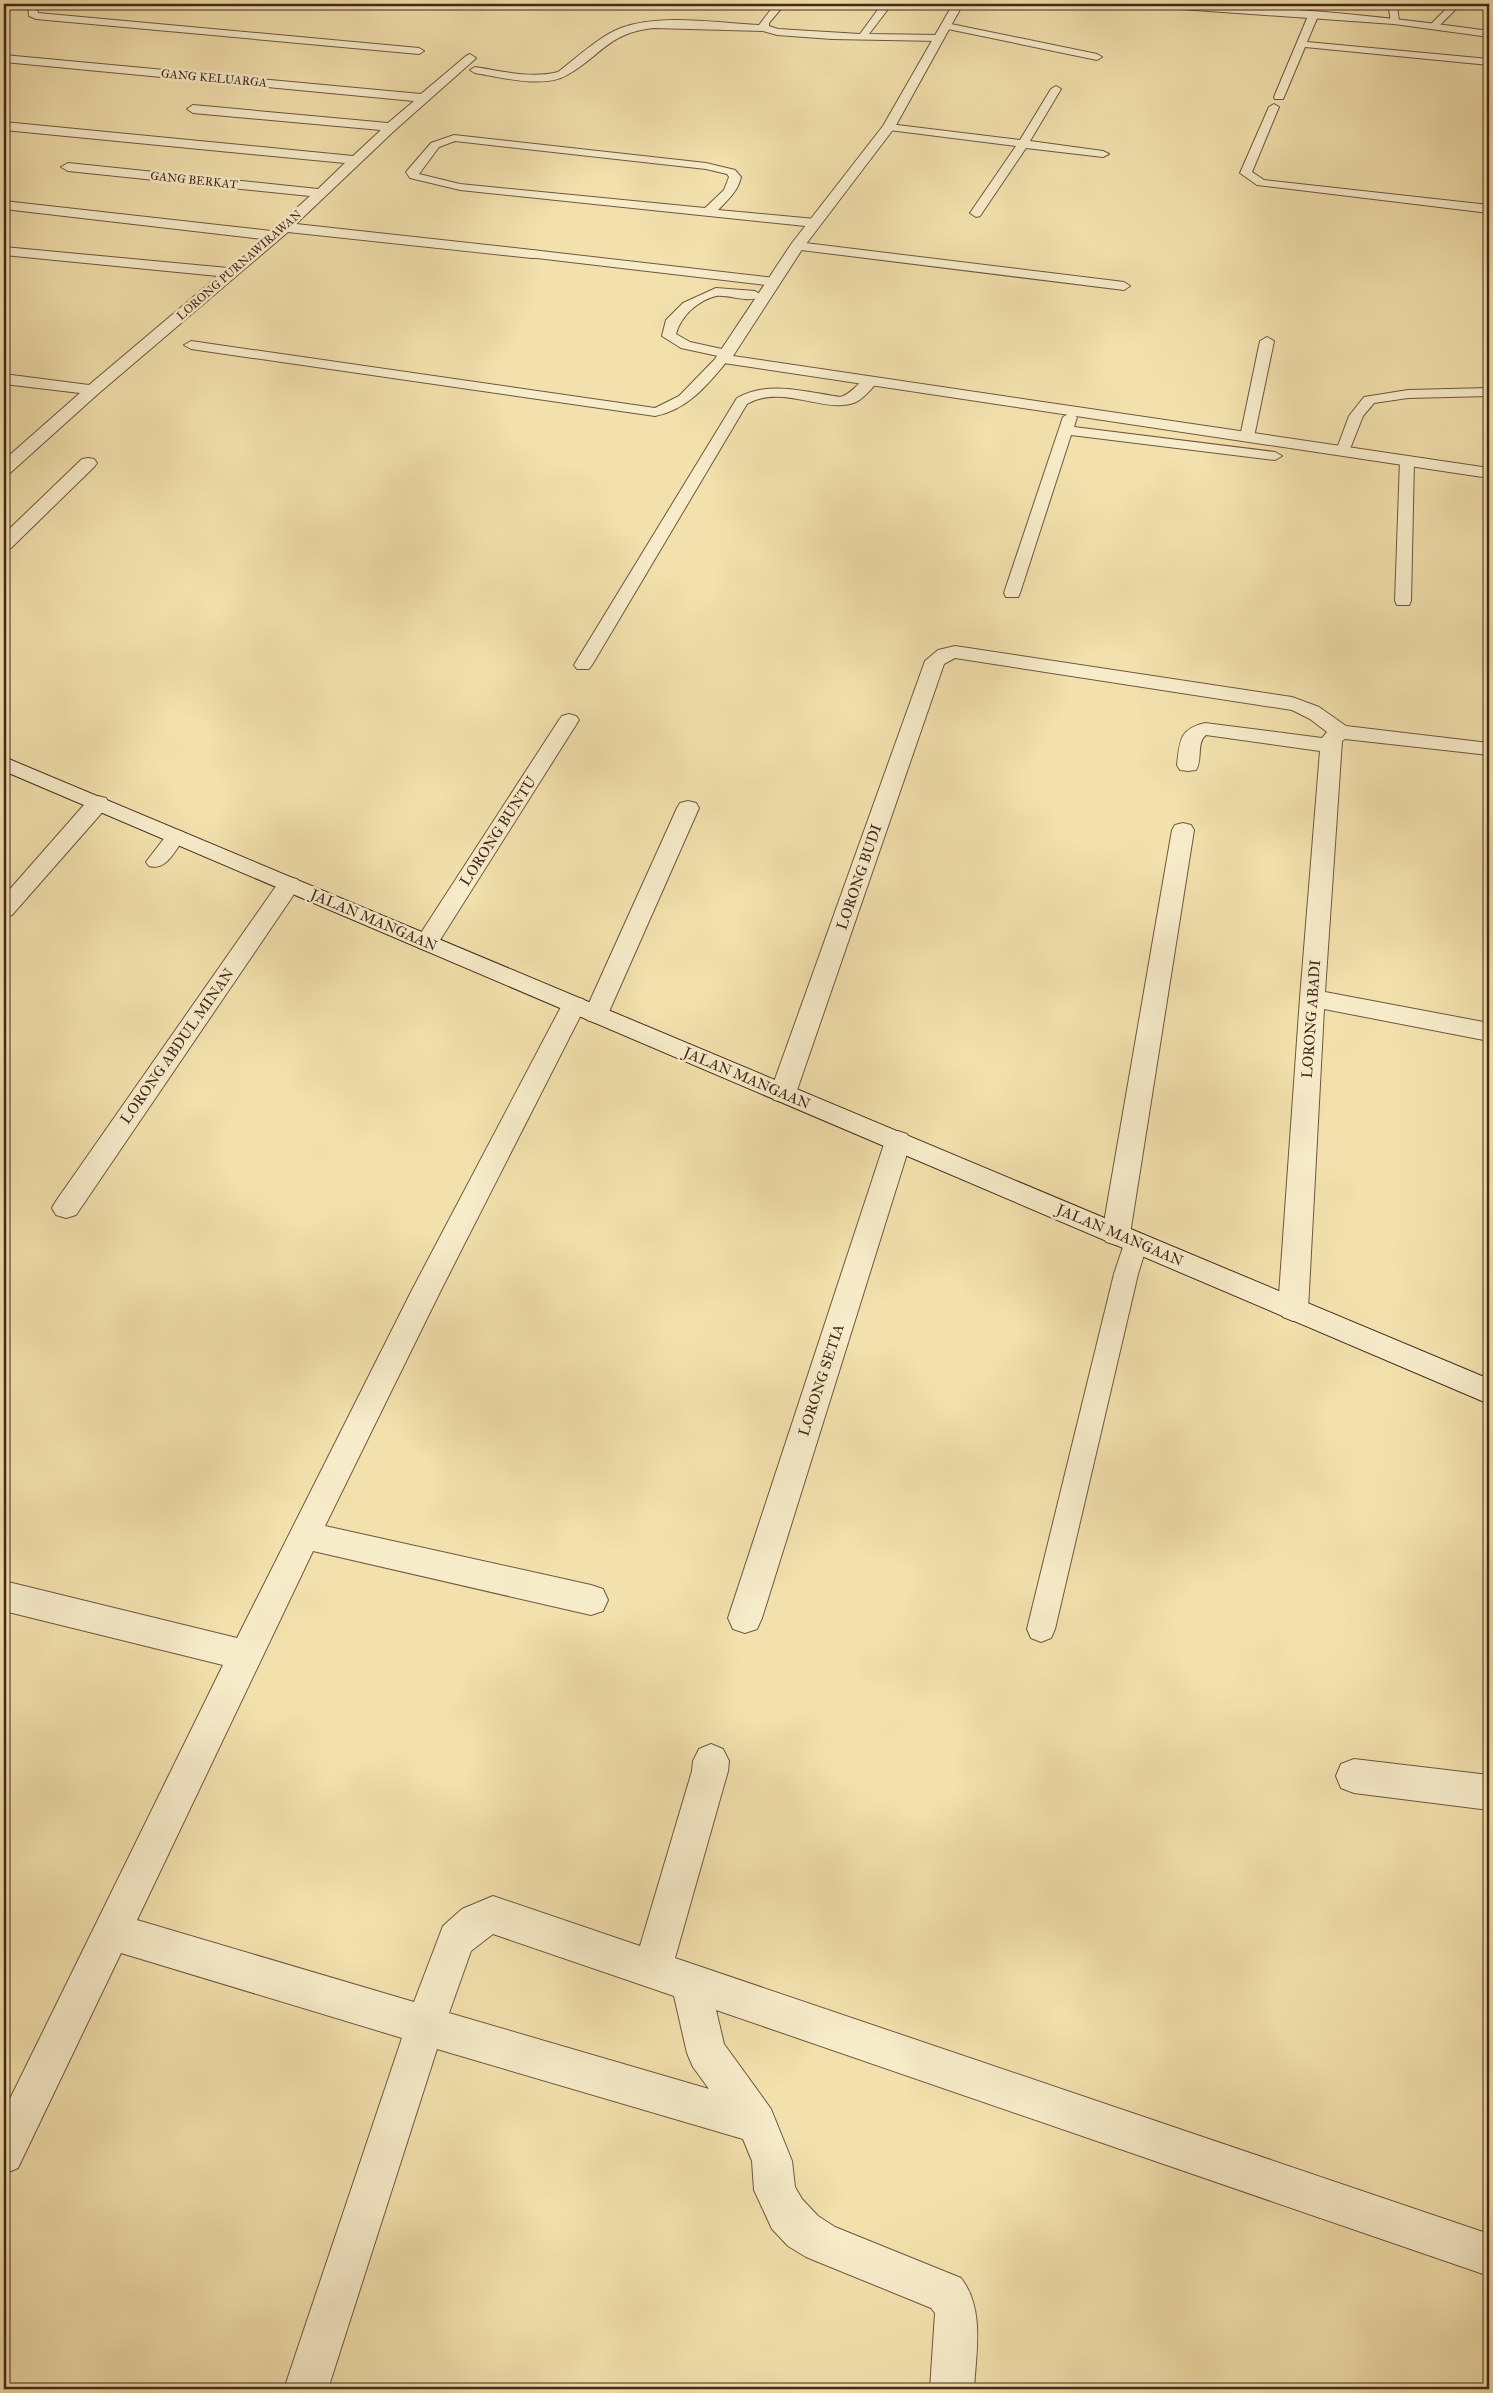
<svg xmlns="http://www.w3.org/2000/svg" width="1493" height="2393" viewBox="0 0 1493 2393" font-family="'IM FELL Great Primer',serif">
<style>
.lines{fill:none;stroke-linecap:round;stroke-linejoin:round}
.lane-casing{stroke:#70563f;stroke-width:2}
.street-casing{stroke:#70563f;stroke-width:2}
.secondary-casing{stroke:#45281a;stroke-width:2}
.lane{fill:#f7ecca;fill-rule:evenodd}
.street{fill:#f7ecca;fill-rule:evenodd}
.secondary{fill:#f7ecca;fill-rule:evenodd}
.labels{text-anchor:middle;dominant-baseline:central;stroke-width:5;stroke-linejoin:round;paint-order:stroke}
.far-street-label{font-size:12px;fill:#45281a;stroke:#f7ecca}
.street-label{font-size:15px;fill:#45281a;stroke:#f7ecca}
</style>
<rect width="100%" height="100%" fill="#f2e1ad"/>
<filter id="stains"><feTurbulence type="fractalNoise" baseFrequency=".004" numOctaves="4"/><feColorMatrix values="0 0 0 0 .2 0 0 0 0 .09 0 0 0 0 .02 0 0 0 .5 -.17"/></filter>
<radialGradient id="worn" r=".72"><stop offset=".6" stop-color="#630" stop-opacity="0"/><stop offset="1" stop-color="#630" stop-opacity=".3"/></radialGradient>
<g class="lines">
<g class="lane-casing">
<path id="lane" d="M21 4 36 5 38 13 419 48 424 51 419 54 36 19 29 16 28 8Z
M775 4H785L769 23V26L778 29 860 34 882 4H892L869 34 939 35 944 38 939 41 832 39 777 35 763 31 653 28C608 33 601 56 567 75 544 89 500 77 475 73L470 70 475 67C502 71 531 79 558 72 578 57 598 37 621 28 660 13 718 23 759 25Z
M1366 4 1397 5 1399 21 1391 23 1389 9 1371 7Z
M1451 4H1461L1437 28H1431V24Z
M1313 13 1318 16 1307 42 1489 59V65L1305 47 1284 97 1283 99H1275L1274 97 1308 16Z
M946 23 1097 54 1102 57 1097 60 943 28 941 26Z
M1056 86 1061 89 1030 141 1103 151 1109 154 1103 157 1026 148 980 216 976 217 970 213 1016 146 889 130 884 127 889 124 1020 140 1051 89Z
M1274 104 1279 107 1252 172 1264 180 1489 205V213L1257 185 1240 173 1269 107Z
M454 135 706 163 731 169 735 170 741 177C738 191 728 200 718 210L815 219 821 223 815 227 460 190 410 178 406 172 431 143ZM455 141 706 169 727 174 729 177 724 190 705 208 460 184 419 174 439 147Z
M797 242 1124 282 1130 286 1124 290 793 249 791 246Z
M532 250 774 278 780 282 774 286 528 257 526 254Z
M716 288 755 291 761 295C753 305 729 294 716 296 697 301 681 316 676 334L690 342 731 351 733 354C712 379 691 409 655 416L191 349 184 345 191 341 655 408 679 396 718 356 681 348 662 336 666 320 683 303Z
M1267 337 1274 341 1254 437 1247 441 1240 437 1260 341Z
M871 377 878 381 876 384C870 390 863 399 856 402 825 415 783 383 747 404L592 665 589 669H577L574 665 737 398C768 380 806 392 840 397 853 394 858 380 871 377Z
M1489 388V396L1408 398 1374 403 1363 416 1348 454 1343 455 1336 451 1349 416 1364 397 1408 390Z
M1070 413 1077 417 1074 427 1275 452 1282 456 1275 460 1071 435 1020 593 1018 597H1006L1004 593 1063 417Z
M1407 456 1414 460 1411 601 1409 605H1397L1395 601 1400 460Z
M176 830 183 832 186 836 183 840C174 852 166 871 149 866L146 862 149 858 169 832Z
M1136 1233 1145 1235 1148 1242 1138 1274 1055 1629 1051 1638 1041 1642 1031 1638 1027 1629 1114 1274 1127 1235Z"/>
</g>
<g class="street-casing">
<path id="street" d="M953 4H963L895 127 803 248 733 356 1489 468V478L717 362 715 359 792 243 883 126Z
M1148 4C1262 4 1376 15 1489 31V37L1394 24 1153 7Z
M470 54 476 58 474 60 395 130 296 224 532 250 537 251 539 254 537 257 532 258 288 232 99 393 10 473 4 474V460L80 393 4 384V374L89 385 218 276 4 255V247L228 268 262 239 4 209V201L271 231 310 196 68 171 61 167 68 163 318 189 345 163 4 130V122L353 156 381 130 193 113 187 109 193 105 388 123 414 101 4 62V55L421 94 466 56Z
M88 458 94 459 97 463 94 467 11 548 4 549V534L82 459Z
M955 646 1292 697 1319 707 1346 726 1489 743V755L1345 739 1342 741 1325 992 1489 1023V1041L1324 1009 1308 1309 1303 1317 1293 1321 1283 1317 1278 1309 1300 998 1320 751 1206 735C1196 743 1203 759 1196 770L1188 771 1180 770 1177 765C1180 741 1179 729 1205 723L1322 738 1327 732 1310 719 1292 710 955 658 944 664 796 1093 792 1100 783 1102 774 1100 770 1093 925 661 938 650Z
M569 714 576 716 579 720 435 948 427 950 419 948 415 942 419 936 559 720 562 716Z
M98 796 106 798 109 803 106 808 12 915 4 918V896L90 798Z
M688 801 696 803 699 808 608 1014 605 1020 596 1023 587 1020 584 1014 677 808 680 803Z
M1183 823 1191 825 1194 830 1130 1234 1126 1242 1116 1245 1106 1242 1102 1234 1172 830 1175 825Z
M289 877 297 879 301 884 76 1215 66 1218 56 1215 52 1208 56 1201 281 879Z
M574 997 583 999 586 1005 441 1290 325 1526 591 1585 603 1589 608 1600 603 1611 591 1615 313 1551 137 1920 414 2002 443 1926 462 1909 493 1896 640 1946 692 1771 693 1761 699 1749 711 1744 723 1749 729 1761 728 1771 675 1958 1489 2234V2276L716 2010 724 2044 771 2109 792 2161 795 2187 802 2199 818 2216 835 2227 961 2278C985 2309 976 2352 974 2389H930L935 2313 931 2308 806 2257 788 2246 772 2229 754 2190 752 2161 743 2139 437 2049 328 2389H284L402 2038 121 1953 18 2168 4 2174V2111L223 1665 4 1611V1581L237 1638 412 1290 562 1005 565 999ZM493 1934 674 1996 687 2053 693 2067 709 2089 449 2013 471 1951Z
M898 1131 907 1134 911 1141 762 1618 757 1629 745 1633 733 1629 728 1618 885 1141 889 1134Z
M1354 1759 1489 1775V1810L1354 1793 1341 1788 1336 1776 1341 1764Z"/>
</g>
<g class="secondary-casing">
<path id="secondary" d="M4 757 1489 1379V1404L4 771Z"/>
</g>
<use href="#lane" class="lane"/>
<use href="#street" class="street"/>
<use href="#secondary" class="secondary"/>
</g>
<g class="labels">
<g class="far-street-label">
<text transform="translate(214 78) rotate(5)">GANG KELUARGA</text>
<text transform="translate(194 180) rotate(6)">GANG BERKAT</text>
<text transform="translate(239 265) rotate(-41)">LORONG PURNAWIRAWAN</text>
</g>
<g class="street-label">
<text transform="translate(498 831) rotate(-57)">LORONG BUNTU</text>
<text transform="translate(859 877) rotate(-71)">LORONG BUDI</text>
<text transform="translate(374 920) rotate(23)">JALAN MANGAAN</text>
<text transform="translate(1311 1019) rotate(-86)">LORONG ABADI</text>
<text transform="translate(177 1046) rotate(-55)">LORONG ABDUL MINAN</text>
<text transform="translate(747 1078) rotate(23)">JALAN MANGAAN</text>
<text transform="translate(1120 1235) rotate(23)">JALAN MANGAAN</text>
<text transform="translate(821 1380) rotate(-72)">LORONG SETIA</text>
</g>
</g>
<rect width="1493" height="2393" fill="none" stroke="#f2e1ad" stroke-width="20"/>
<rect x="5" y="5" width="1483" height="2383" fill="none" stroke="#45281a" stroke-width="2.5"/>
<rect x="10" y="10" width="1473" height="2373" fill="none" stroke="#45281a"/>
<rect width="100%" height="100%" filter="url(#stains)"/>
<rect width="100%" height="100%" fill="url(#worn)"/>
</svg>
